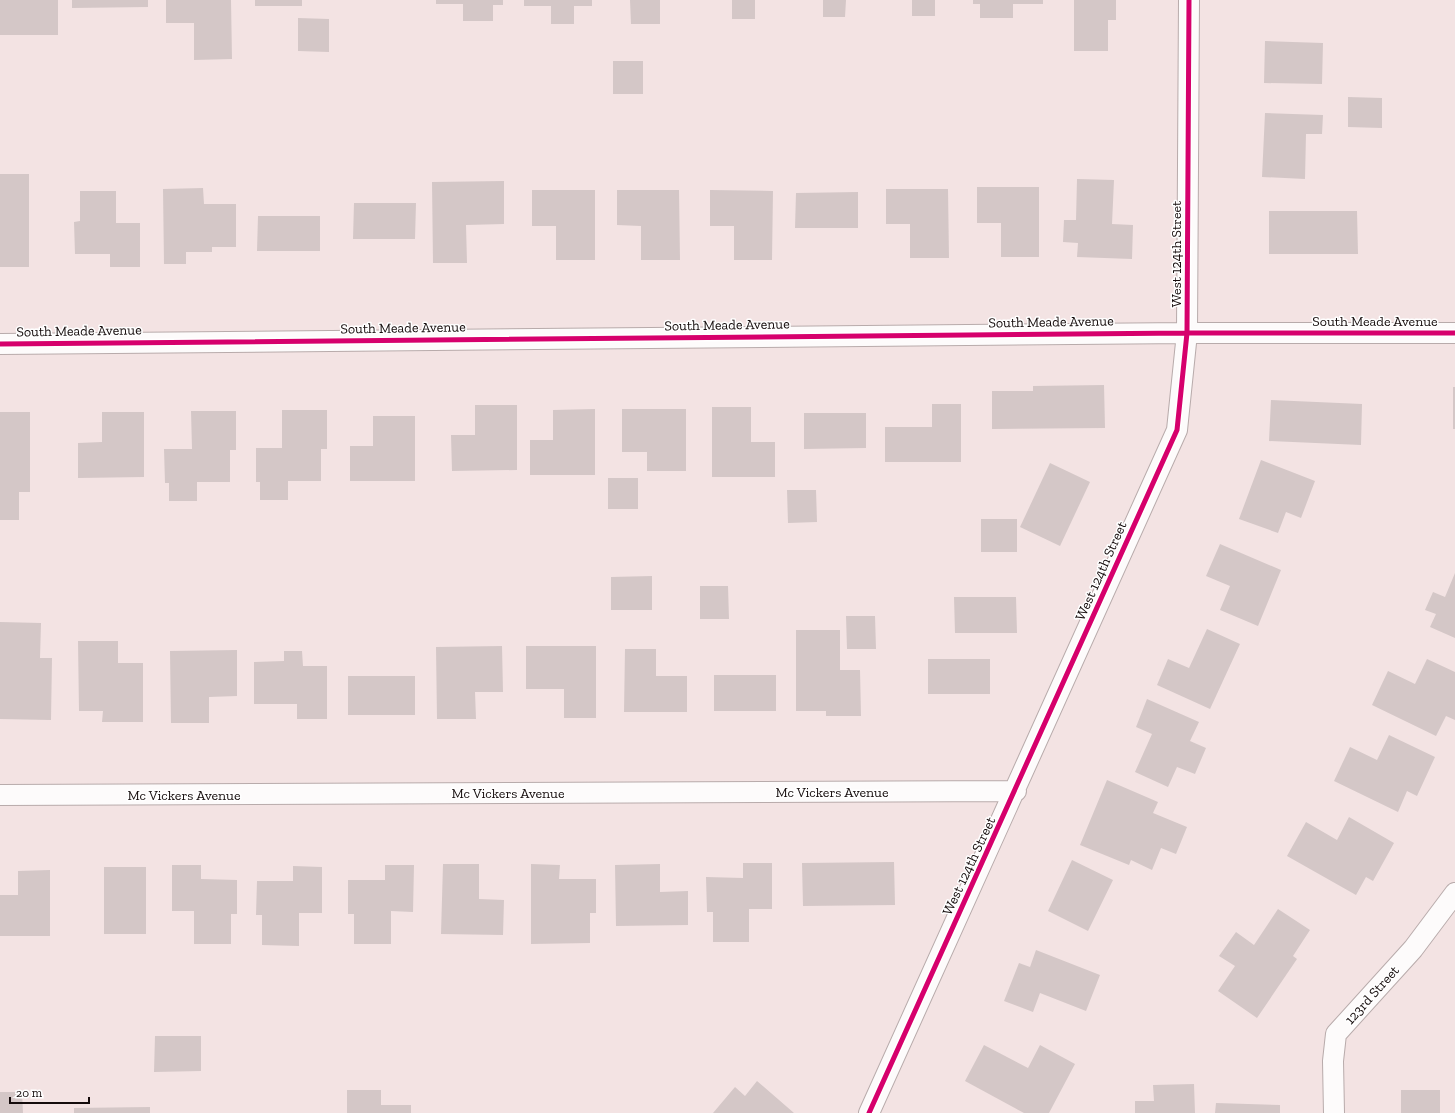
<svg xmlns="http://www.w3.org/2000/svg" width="1455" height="1113" viewBox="0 0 1455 1113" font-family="'Zilla Slab',serif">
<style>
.building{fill:#d4c7c7}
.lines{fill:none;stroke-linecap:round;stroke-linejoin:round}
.minor-casing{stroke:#b8abab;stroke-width:22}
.minor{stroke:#fdfbfb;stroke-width:20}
.cycleway-casing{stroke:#fff;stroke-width:8}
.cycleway{stroke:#d6006c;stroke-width:5}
.labels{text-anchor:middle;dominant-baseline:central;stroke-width:3;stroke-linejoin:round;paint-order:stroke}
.street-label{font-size:14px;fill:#140b0b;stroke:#fff}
</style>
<rect width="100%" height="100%" fill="#f3e3e3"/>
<path class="building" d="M0 0H58V35H0Z
M72 0H148V7L72 8Z
M166 0H231L232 59 194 60V23H166Z
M255 0H302V6H255Z
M436 0H503V5H493V21H463V4H436Z
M524 0H592V6H574V24H551V6H524Z
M630 0H660V24H631Z
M732 0H755V19H732Z
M823 0H846L845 17H823Z
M912 0H935V16H912Z
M973 0H1043V4H1013V18H980V4H973Z
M1074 0H1116V20H1108V51H1074Z
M298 18 329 19V52L298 51Z
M1265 41 1323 43 1322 84 1264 83Z
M613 61H643V94H613Z
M1348 97 1382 98V128L1348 127Z
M1265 113 1323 115 1322 134H1306L1305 179 1262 177Z
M0 174H29V267H0Z
M1077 179 1114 180 1112 224 1133 225 1132 259 1077 257 1078 243 1063 242 1064 220H1076Z
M504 181V224L466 225 467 263H433L432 182Z
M977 187H1039V257H1001V223H977Z
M203 188 204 204H236V247H212V252H186V264H164L163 189Z
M886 189H948L949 258H910V224H886Z
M532 190H595V260H556V226H532Z
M617 190H679L680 260H641V226L617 225Z
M710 190 773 191 772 260H734V226H710Z
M80 191H116V223H140V267H110V254H75L74 222 80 221Z
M858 192V228H795L796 193Z
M354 203H416L415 239H353Z
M1269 211H1357L1358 254H1269Z
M258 216H320V251H257Z
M1104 385 1105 428 992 429V391H1033V386Z
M1453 387H1455V429H1453Z
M1271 400 1362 404 1361 445 1269 441Z
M932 404H961V462H885V427H932Z
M475 405H517V470L452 471 451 435H475Z
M712 407H751V442H775V477H712Z
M595 409V475H530V440H553V410Z
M622 409H686V471H647V452H622Z
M282 410H327V449H321V481H288V500H260V482H256V448H282Z
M191 411H236V450H230V482H197V501H169V483H165L164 449H192Z
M0 412H30V492H19V520H0Z
M102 412H144V477L78 478V443L102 442Z
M804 413H866V448L804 449Z
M373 416H415V481H350V446H373Z
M1261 460 1315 481 1301 518 1286 512 1278 533 1239 519Z
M1050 463 1090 482 1060 546 1020 527Z
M608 478H638V509H608Z
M787 490H816L817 522 788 523Z
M981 519H1017V552H981Z
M1220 544 1281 570 1258 626 1220 610 1230 586 1206 576Z
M1455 573V638L1430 627 1436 614 1425 610 1433 592 1445 597Z
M652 576V610H611V577Z
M700 586H728L729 619H700Z
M954 597H1016L1017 633H955Z
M846 616H875L876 649H847Z
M0 622 41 623 40 658H52L51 720 0 719Z
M1207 629 1240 644 1210 709 1157 685 1168 659 1189 668Z
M796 630H840V670H860L861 716H826V711H796Z
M78 641H118V663H143V722H102L103 711H79Z
M502 646 503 692H475L476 719H437L436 647Z
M526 646H596V718H564V689H526Z
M625 649H656V676H687V712H624Z
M237 650V696L209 697V723H171L170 651Z
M284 651H302L303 666H327V719H297V704H254V662L284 661Z
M928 659H990V694H928Z
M1427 659 1455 672V720L1446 716 1436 736 1372 705 1388 671 1415 684Z
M714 675H776V711H714Z
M348 676H415V715H348Z
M1147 699 1199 722 1190 741 1206 748 1195 774 1177 767 1168 787 1135 772 1152 734 1136 727Z
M1389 735 1435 757 1417 796 1407 791 1398 812 1334 781 1350 747 1377 760Z
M1107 780 1158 802 1153 813 1187 827 1176 854 1161 848 1152 870 1131 860 1129 865 1080 845Z
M1349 817 1394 843 1373 881 1366 877 1356 895 1287 856 1306 822 1337 840Z
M1072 860 1113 880 1088 931 1048 911Z
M894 862 895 905 803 906 802 863Z
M743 863H772V909H749V942H713V912H707L706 877 743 878Z
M443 864H479V899L504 900 503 935 441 934Z
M531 864 560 865 559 879H596V913H590V943L531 944Z
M660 864V892L688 891V925L616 926 615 865Z
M172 865H201V879L237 880V914H231V944H194V911H172Z
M385 865H414L413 912 391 911V944H354V914H348V880H385Z
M293 866 322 867V913H299V946L262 945V915H256L257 881H293Z
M104 867H146V934H104Z
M50 870V936H0V895H18V871Z
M1278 909 1310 930 1293 956 1297 959 1257 1018 1218 991 1235 966 1219 956 1236 932 1254 945Z
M1036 950 1100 975 1086 1011 1040 993 1033 1012 1004 1001 1019 963 1030 967Z
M155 1036H201V1071L154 1072Z
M984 1045 1028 1068 1040 1045 1075 1064 1049 1113H1024L965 1081Z
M757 1081 794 1113H713L735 1087 745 1096Z
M1194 1084 1195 1113H1135V1101H1154L1153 1085Z
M347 1090H381V1105H411V1113H347Z
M1401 1090H1440V1113H1401Z
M0 1092H22L23 1113H0Z
M1216 1103 1280 1105V1113H1215Z
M150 1107V1113H74V1108Z"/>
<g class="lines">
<g class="minor-casing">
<path id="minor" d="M0 344 1187 333H1455
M0 795 1016 791
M869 1113 1177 430 1187 333 1189 0
M1334 1113 1333 1061 1336 1034 1413 949 1455 893"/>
</g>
<use href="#minor" class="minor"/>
<g class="cycleway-casing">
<path id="cycleway" d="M0 344 1187 333H1455
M869 1113 1177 430 1187 333 1189 0"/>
</g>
<use href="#cycleway" class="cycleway"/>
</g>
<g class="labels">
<g class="street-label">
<text transform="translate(1176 254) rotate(-90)">West 124th Street</text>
<text x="1375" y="321">South Meade Avenue</text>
<text transform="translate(1051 322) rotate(-1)">South Meade Avenue</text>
<text transform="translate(727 325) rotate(-1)">South Meade Avenue</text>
<text transform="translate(403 328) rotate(-1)">South Meade Avenue</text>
<text transform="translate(79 331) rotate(-1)">South Meade Avenue</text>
<text transform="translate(1101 571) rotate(-66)">West 124th Street</text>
<text x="832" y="792">Mc Vickers Avenue</text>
<text x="508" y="793">Mc Vickers Avenue</text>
<text x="184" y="795">Mc Vickers Avenue</text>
<text transform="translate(969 866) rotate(-65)">West 124th Street</text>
<text transform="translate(1372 995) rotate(-48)">123rd Street</text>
</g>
</g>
<path d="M10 1097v6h79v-6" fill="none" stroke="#140b0b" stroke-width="2"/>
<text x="16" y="1097" font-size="12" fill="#140b0b" stroke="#ffffff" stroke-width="3" paint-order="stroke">20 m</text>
</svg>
